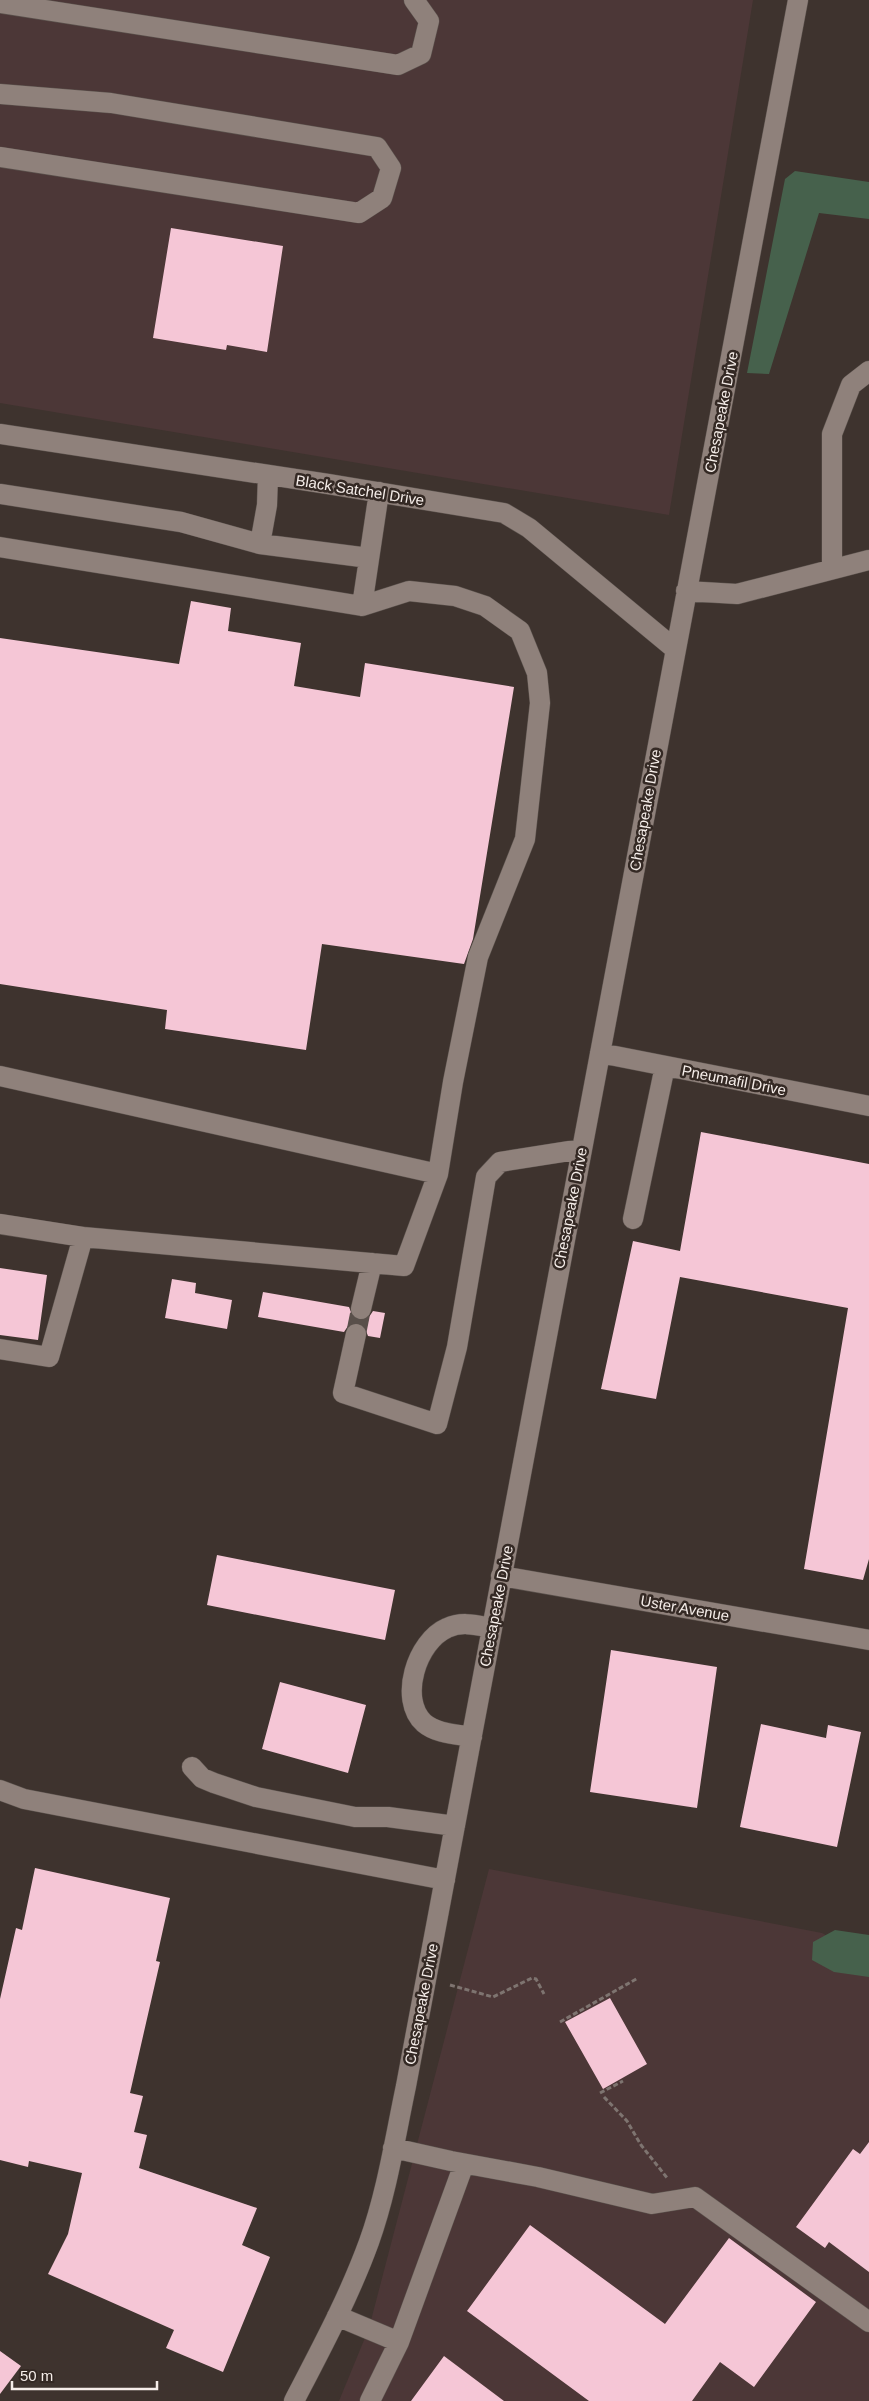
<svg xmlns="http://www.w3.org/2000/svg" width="869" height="2401" viewBox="0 0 869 2401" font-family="Arial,sans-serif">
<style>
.industrial{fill:#4c3737}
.green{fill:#46614c}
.building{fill:#f5c6d6}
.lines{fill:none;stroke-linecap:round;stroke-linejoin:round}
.minor-tunnel{stroke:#594f4a;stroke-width:20;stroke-dasharray:20 10;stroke-linecap:butt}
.minor-casing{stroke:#5b524d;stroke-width:21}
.path{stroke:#7e7470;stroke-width:3;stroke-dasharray:5 2.5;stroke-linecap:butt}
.minor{stroke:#8f817b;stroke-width:20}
.labels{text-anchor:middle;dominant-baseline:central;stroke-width:5;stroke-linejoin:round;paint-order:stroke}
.street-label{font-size:15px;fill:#f5ede9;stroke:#342924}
</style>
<rect width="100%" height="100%" fill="#3e332e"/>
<path class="industrial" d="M0 0H753L669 515 0 403Z
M489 1869 822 1933 869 1959V2401H339L369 2328Z"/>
<path class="green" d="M795 171 869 182V219L819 213 769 374 747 373 785 179Z
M835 1930 869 1935V1977L834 1972 812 1960 813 1942Z"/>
<path class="building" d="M171 228 283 246 267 352 227 345 226 350 153 338Z
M191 601 231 608 228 631 301 643 294 686 360 697 365 663 514 687 473 939 464 964 322 944 306 1050 165 1029 167 1010 0 984V638L179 664Z
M701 1132 869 1164V1559L863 1580 804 1569 848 1308 680 1277 656 1399 601 1389 633 1241 680 1251Z
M0 1268 47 1275 38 1340 0 1335Z
M172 1279 196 1283 195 1293 232 1300 227 1329 165 1318Z
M263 1292 349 1307 353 1317 359 1321 369 1317 373 1311 385 1313 380 1338 368 1336 364 1326 358 1322 348 1326 344 1332 258 1317Z
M217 1555 395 1590 385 1640 207 1605Z
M611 1650 717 1667 697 1808 590 1792Z
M280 1682 366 1705 348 1773 262 1749Z
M761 1724 826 1738 828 1725 861 1732 837 1847 740 1827Z
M35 1868 170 1898 156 1961 160 1962 130 2093 143 2096 134 2132 147 2135 139 2168 257 2208 242 2245 270 2257 223 2372 166 2348 174 2330 48 2274 68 2234 82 2173 29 2161 28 2167 0 2160V1999L16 1928 22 1930Z
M610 1998 647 2064 603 2089 565 2022Z
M869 2142V2272L829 2242 825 2248 796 2227 853 2149 860 2154Z
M530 2225 665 2324 729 2238 816 2302 754 2387 720 2362 692 2401H589L467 2311Z
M0 2351 21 2366 0 2394Z
M444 2356 504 2401H411Z"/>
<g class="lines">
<path class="minor-tunnel" d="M356 1334 361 1309"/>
<g class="minor-casing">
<path id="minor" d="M0 3 398 65 421 54 429 21 414 0
M0 94 111 103 377 147 391 168 382 198 359 213 0 157
M0 434 328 484 504 513 529 528 675 649
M268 475 267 505 260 544 369 558
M0 494 181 522 260 544
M0 547 362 606 409 591 455 596 485 606 520 631 537 673 540 703 525 839 478 957 453 1082 438 1174 404 1266 83 1237 0 1224
M832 569V434L851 385 869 371
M686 591 737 594 869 560
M362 606 379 492
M600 1053 869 1106
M0 1076 438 1174
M633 1219 665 1066
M361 1309 372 1263
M356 1334 343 1393 437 1424 457 1347 486 1177 500 1162 582 1149
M0 1349 49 1357 83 1237
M501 1576 869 1640
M472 1737C456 1734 437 1734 424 1723 398 1699 417 1641 447 1628 462 1621 476 1625 492 1628
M192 1767 202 1778 214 1783 256 1797 355 1817H388L455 1826
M0 1790 24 1799 445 1880
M393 2148 451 2161 538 2177 652 2204 695 2197 869 2322
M337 2316 399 2342
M294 2401C321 2349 349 2297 369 2242 387 2192 395 2138 406 2086L798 0
M370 2401 399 2342 464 2164"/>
</g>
<path class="path" d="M450 1985 493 1997 532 1978 536 1979 544 1994
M560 2022 638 1978
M600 2093 623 2081
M604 2097 627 2121 641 2145 668 2179"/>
<use href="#minor" class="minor"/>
</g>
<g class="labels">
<g class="street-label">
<text transform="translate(721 412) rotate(-79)">Chesapeake Drive</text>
<text transform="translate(360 490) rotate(9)">Black Satchel Drive</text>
<text transform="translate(645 810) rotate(-80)">Chesapeake Drive</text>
<text transform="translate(734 1080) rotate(11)">Pneumafil Drive</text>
<text transform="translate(570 1208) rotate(-79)">Chesapeake Drive</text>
<text transform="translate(496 1606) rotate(-79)">Chesapeake Drive</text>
<text transform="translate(685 1608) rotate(10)">Uster Avenue</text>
<text transform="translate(421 2004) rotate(-79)">Chesapeake Drive</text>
</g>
</g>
<path d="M12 2381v8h145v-8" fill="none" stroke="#f5ede9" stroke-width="2.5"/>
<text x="20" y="2381" font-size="15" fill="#f5ede9" stroke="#342924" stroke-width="4" paint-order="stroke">50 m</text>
</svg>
